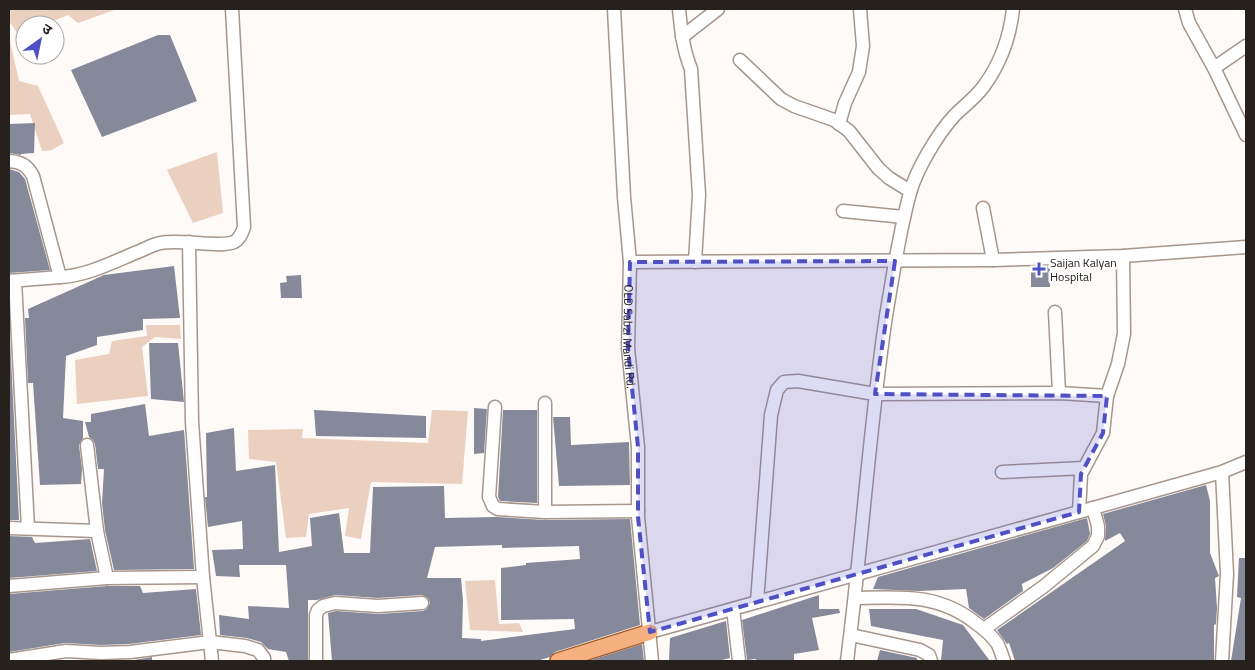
<svg xmlns="http://www.w3.org/2000/svg" width="1255" height="670" viewBox="0 0 1255 670" font-family="'Titillium Web','Noto Sans Devanagari',sans-serif">
<style>
.green{fill:#ebcfbf}
.building{fill:#86899a;fill-rule:evenodd}
.lines{fill:none;stroke-linecap:round;stroke-linejoin:round}
.minor-casing{stroke:#a6968c;stroke-width:15}
.major-casing{stroke:#a85c26;stroke-width:18}
.minor{stroke:#fff;stroke-width:12}
.major{stroke:#f4b080;stroke-width:15}
.marked{fill:#4f4fc6;fill-opacity:0.2;stroke:#4f4fc6;stroke-width:4;stroke-dasharray:10 6;stroke-linejoin:round}
.poi-dot{fill:#4f4fc6;stroke:#fff;stroke-width:2}
.labels{text-anchor:middle;dominant-baseline:central;stroke-width:5;stroke-linejoin:round;paint-order:stroke}
.poi-label{font-size:12px;fill:#27211d;stroke:#fff;text-anchor:start}
.street-label{font-size:12px;fill:#27211d;stroke:#fff}
</style>
<rect width="100%" height="100%" fill="#fefaf8"/>
<path class="green" d="M11 9H117L78 23 68 15 44 25H25V33L19 36 9 21V10Z
M9 37 19 81 38 86 64 143 52 150 42 151 30 114 9 115Z
M217 152 223 213 193 223 167 170Z
M146 325H180L181 339 155 337 142 347 148 396 77 404 75 360 109 354 112 341 147 336Z
M432 410 468 411 462 484 371 482 361 539 345 536 349 508 309 514 306 537 286 538 276 462 249 459 248 430 303 429 302 438 428 443Z
M495 580 499 624 519 623 523 632 470 630 465 581Z"/>
<path class="building" d="M158 35H170L197 101 102 137 71 70Z
M35 123 34 153 21 154V155L9 153V124Z
M9 169 19 172 25 179 50 270 9 273Z
M174 266 180 318 143 319V330L97 337V345L66 356 63 418 83 421V438L79 445 82 469 81 484 40 485 33 383H28L25 318H29L28 309 104 275Z
M1050 266V287H1031V267Z
M301 275 302 298H281L280 283 287 282 286 276Z
M9 319 19 520H9Z
M149 343H178L184 402 151 399Z
M145 404 149 436 184 430 194 569 114 570 105 530 102 503 104 469H98L95 444 93 440 89 437 85 422H91V414Z
M474 408 487 409 484 453 474 454Z
M314 410 426 416V438L316 436Z
M503 410H537V503L500 501 498 497Z
M553 417H570L571 445 629 442 630 485 559 486Z
M234 428 236 471 275 465 279 552 312 546 310 518 339 513 344 553H370L373 487 444 486 445 518 496 517 545 520 630 519 640 625 555 652 550 657 537 661H332L328 613 336 611 378 614 423 611 427 609 430 603 428 598 422 595 378 598 335 595 317 600H308V661H289L286 652 268 649 261 642 247 638 220 635 219 615 249 619 248 606 289 608 286 565H239L240 577 216 576 212 550 243 549 242 521 208 527 205 497H207L206 433ZM502 545V548L579 546 580 559 526 563V565L501 568V620L574 619 575 629 481 641V639L462 638 463 601 461 578H427L435 547Z
M1206 485 1210 501V553L1219 576 1215 578 1217 608 1216 624 1214 625V660L1015 661 1009 643 1007 644 997 630 1125 541 1120 533 1105 541 1106 526 1103 514Z
M1087 518 1090 534 1087 541 1053 568 1022 584 1023 591 984 619 969 608 966 589 919 591 873 589 878 577Z
M9 536 32 537 35 543 90 539 97 571 9 578Z
M1239 558H1245L1246 661H1231L1241 598 1237 597Z
M107 586H140L143 593 196 589 201 635 129 644 101 645 65 643 9 652V594Z
M819 595V609H839L840 613 812 618 819 650 794 654V661H756V659L747 660 742 620Z
M869 609H916L963 625 990 661H941L943 640 871 626Z
M726 621 730 658 718 661H669L670 638Z
M642 644 644 661H588Z
M880 650 917 658V661H877Z
M152 657V661H134V660Z"/>
<g class="lines">
<g class="minor-casing">
<g id="minor">
<path id="s1" d="M614 9 624 197 630 262 628 348 638 447V517L652 661"/>
<path d="M679 9C681 30 683 49 691 69L699 195 695 262"/>
<path d="M1185 9 1189 23 1214 68 1246 135"/>
<path d="M682 37 718 9"/>
<path d="M740 60 781 99 794 106 834 120 849 131 878 168 889 178 910 191"/>
<path d="M1214 68 1246 46"/>
<path d="M839 124 845 103 859 72 863 46 860 9"/>
<path d="M9 161C21 162 27 165 33 176L60 277 9 281"/>
<path d="M983 208 993 260"/>
<path d="M843 211 904 217"/>
<path d="M189 242 192 422 203 577 212 661"/>
<path d="M630 262 993 260 1123 256 1246 247"/>
<path d="M60 277C87 276 115 261 140 251 147 248 154 244 161 243 180 239 221 248 234 242 240 239 242 233 244 227L232 9"/>
<path d="M15 281 28 528"/>
<path d="M1055 312 1059 393"/>
<path d="M495 407 489 497 493 506 498 509 545 512 638 511"/>
<path d="M87 445 97 531 107 578"/>
<path d="M1002 472 1084 468"/>
<path d="M545 512V403"/>
<path d="M1079 512 1081 474 1103 433 1107 396"/>
<path d="M9 528 97 531"/>
<path d="M9 586 107 578 203 577"/>
<path d="M856 598C901 597 939 593 977 624 984 629 992 636 997 643 1000 648 1002 656 1004 661"/>
<path d="M757 602 771 415 777 390 784 382 798 381 875 394 1059 393 1107 396 1118 364 1124 334 1123 256"/>
<path d="M733 609 739 661"/>
<path d="M984 629 1043 587 1093 546 1098 536V526L1093 508"/>
<path d="M650 632 1222 472 1246 462"/>
<path d="M851 635 920 650 929 655 931 661"/>
<path d="M9 660 66 651 101 653 130 652 210 642 245 646 258 650 264 658V661"/>
<path d="M316 661V615L318 610 323 606 335 603 378 606 422 603"/>
<path d="M847 661C862 546 869 430 886 316 893 275 899 233 910 193 916 170 938 133 955 115 964 106 976 97 984 86 1000 64 1010 36 1013 9"/>
<path d="M1222 661 1227 574 1222 472"/>
</g>
</g>
<g class="major-casing">
<path id="major" d="M558 661 650 632"/>
</g>
<use href="#minor" class="minor"/>
<use href="#major" class="major"/>
</g>
<path class="marked" d="M895 261 875 394 1107 396 1103 433 1081 474 1079 512 650 632 638 517V447L628 348 630 262Z"/>
<path class="poi-dot" d="M1036.5 261.5h5v5h5v5h-5v5h-5v-5h-5v-5h5z"/>
<g class="labels">
<g class="poi-label">
<text x="1050" y="262">Saijan Kalyan<tspan x="1050" dy="14">Hospital</tspan></text>
</g>
<g class="street-label">
<text stroke="none"><textPath href="#s1" startOffset="328">OLD Sabzi Mandi Rd.</textPath></text>
</g>
</g>
<rect width="1255" height="670" fill="none" stroke="#27211d" stroke-width="20"/>
<g transform="translate(40 40) rotate(33)"><circle r="24" fill="#ffffff" stroke="#a9a6a5"/>
<path d="M0-4L9 19L0 12L-9 19Z" fill="#4f4fc6"/>
<text y="-8" font-size="14" font-weight="bold" text-anchor="middle" fill="#27211d">उ</text>
</g>
</svg>
